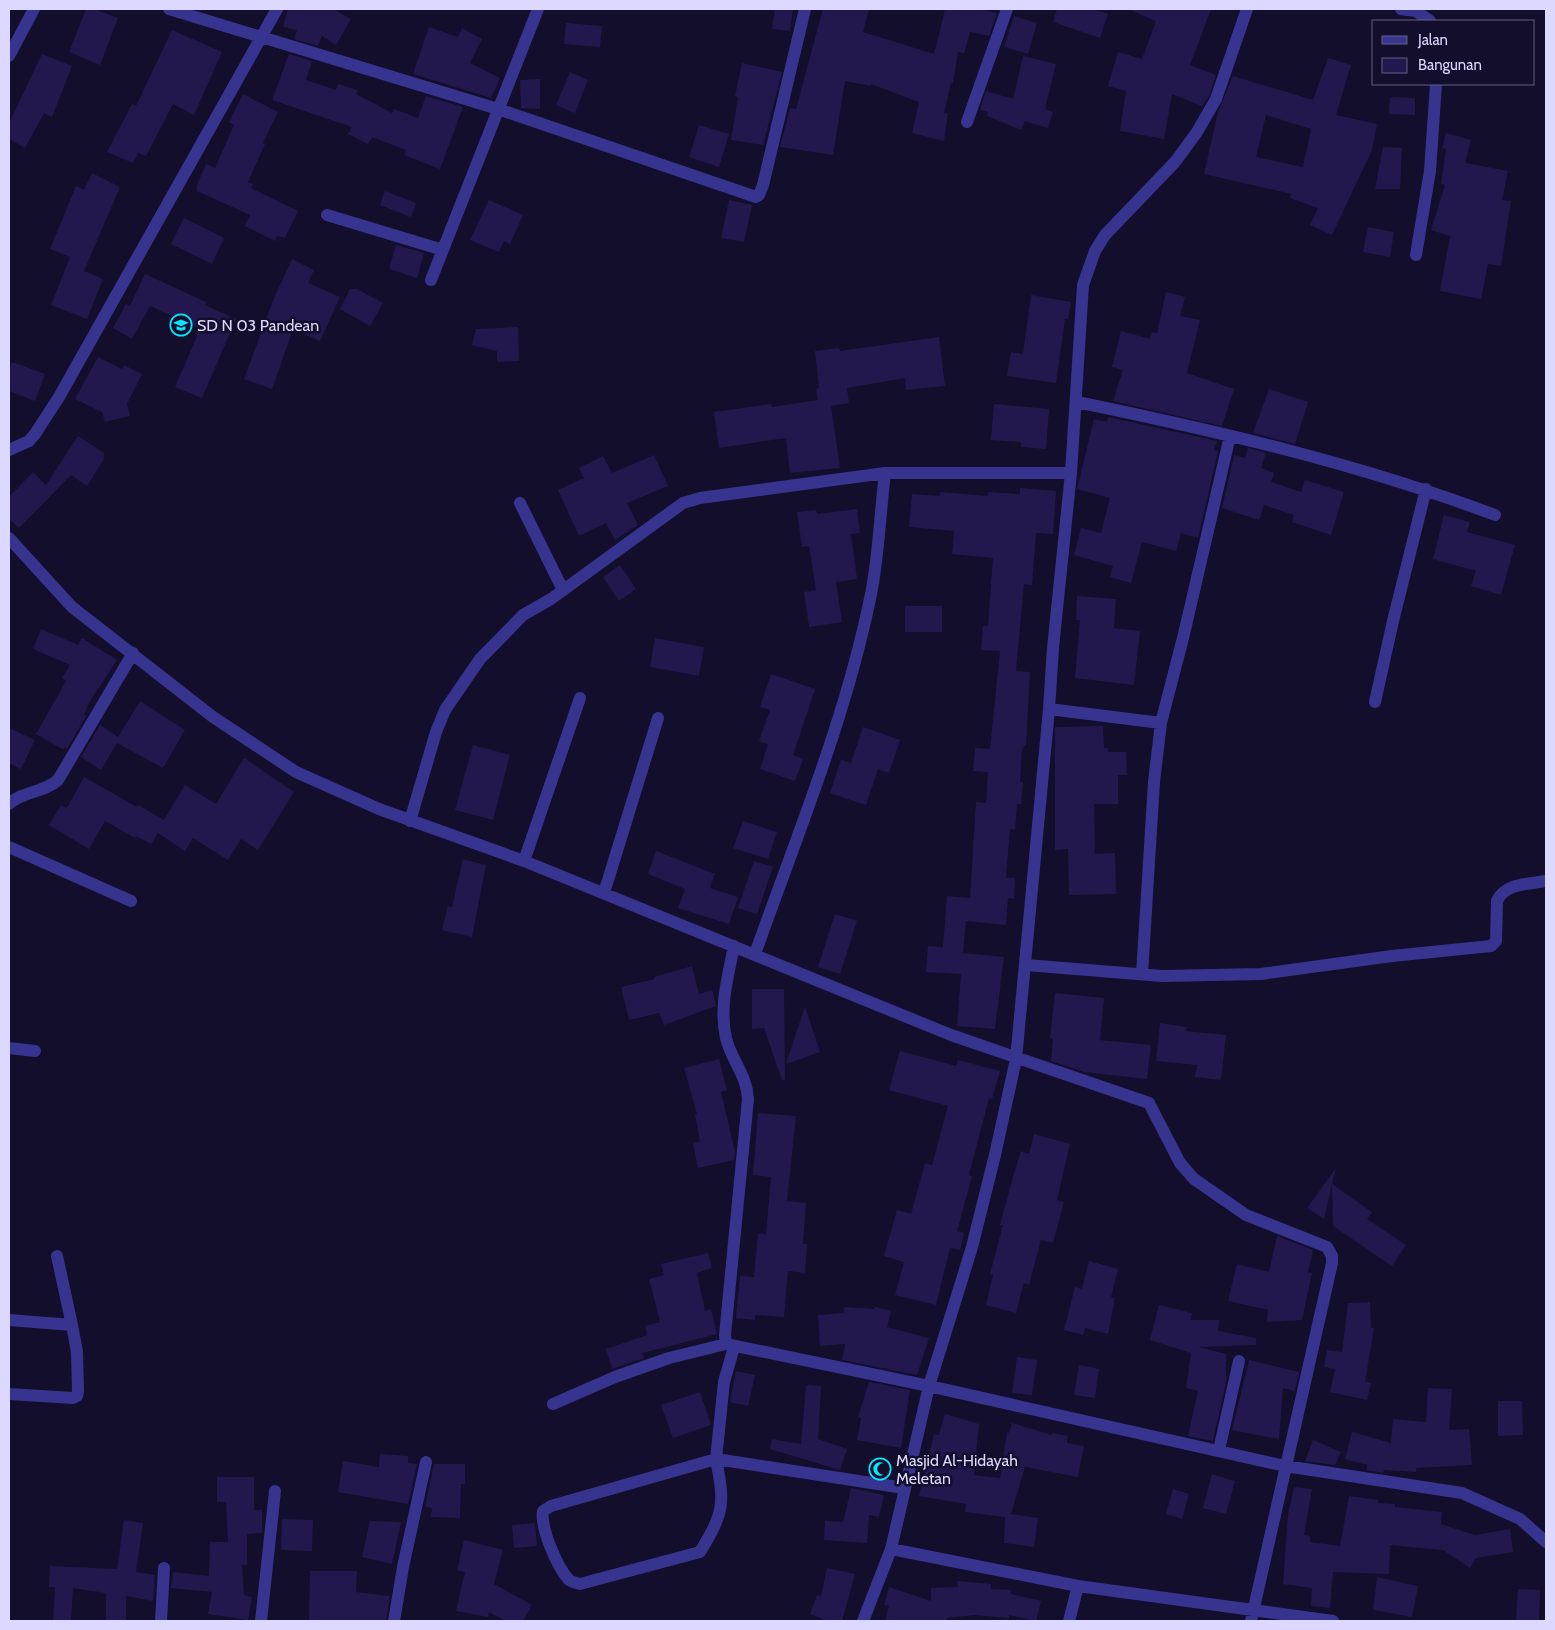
<svg xmlns="http://www.w3.org/2000/svg" width="1555" height="1630" viewBox="0 0 1555 1630" font-family="Cabin,sans-serif">
<style>
.building{fill:#22184e;fill-rule:evenodd}
.lines{fill:none;stroke-linecap:round;stroke-linejoin:round}
.minor{stroke:#37348f;stroke-width:12}
.labels{text-anchor:middle;dominant-baseline:central;stroke-width:5;stroke-linejoin:round;paint-order:stroke}
.poi-label{font-size:16px;fill:#dcd8ff;stroke:#130e2b;text-anchor:start}
</style>
<rect width="100%" height="100%" fill="#130e2b"/>
<path class="building" d="M86 9H94L118 18 100 65 69 52Z
M288 9H333L351 19 336 45 322 36 318 46 294 39 297 30 283 27Z
M775 9H793L790 31 772 29Z
M823 9H869L863 32 934 54 945 9H978L997 13 989 36 970 32 964 53 958 52 953 83H951L944 113 948 114 944 141 912 133 919 102 871 84V86L845 81 833 155 780 147 790 108 796 109Z
M1057 9H1092L1108 14 1100 38 1053 22Z
M1128 9H1211L1190 65 1216 75 1209 96 1202 106 1172 94 1164 139 1120 131 1126 91 1108 86 1118 52 1142 59 1156 21Z
M1014 16 1037 23 1028 54 1004 47Z
M566 23 602 26 600 47 564 44Z
M429 27 458 37 462 28 482 39 470 63 500 78 491 98 413 74Z
M172 30 222 52 194 115 173 104 146 156 138 153 133 163 107 152 132 104 136 106Z
M42 54 72 66 52 117 44 113 25 148 9 139V123Z
M289 54 312 61 306 80 336 90 338 84 358 90 356 94 392 113 394 109 418 118 426 96 463 107 440 169 404 155 406 150 372 137 368 144 348 134 352 127 272 100Z
M1023 56 1056 64 1045 109 1053 112 1048 128 1025 121 1021 130 987 116 988 112 980 110 986 91 1013 99Z
M1328 58 1351 65 1336 115 1377 124 1372 150 1332 235 1310 225 1318 208 1290 198 1292 194 1204 174 1218 112 1233 76 1313 100ZM1266 115 1311 129 1303 167 1256 157Z
M742 63 782 72 763 145 731 140 738 97 735 96Z
M570 72 588 80 575 113 556 105Z
M540 79V109L521 108 520 80Z
M243 94 278 112 263 143 265 144 248 182 253 184 251 188 298 211 285 238 277 236 275 241 245 226 250 215 197 191V185L206 164 215 168 234 125 229 122Z
M1390 97 1415 98V115L1389 114Z
M699 125 729 134 719 167 689 157Z
M1446 133 1471 140 1465 163 1508 171 1502 200 1511 201 1501 266 1488 264 1481 299 1440 291 1450 236 1431 230 1445 185 1441 184 1446 149 1442 148Z
M1383 147 1402 148 1400 189H1375Z
M92 173 120 187 84 271 103 279 87 319 51 305 70 257 50 249 76 186 84 190Z
M385 191 416 203 411 217 380 205Z
M489 200 523 215 510 244 504 241 499 252 470 240Z
M729 200 752 205 744 242 721 238Z
M184 218 224 238 212 264 171 244Z
M1368 227 1394 232 1390 257 1363 252Z
M396 245 424 253 417 278 389 269Z
M292 259 314 270 308 283 340 297 320 341 293 329 272 389 244 379 274 298Z
M145 274 206 302 205 305 236 319 202 398 175 387 200 329 150 306 132 339 113 328 126 304 130 306Z
M350 289H357L383 303 370 326 340 309Z
M1166 292 1185 297 1180 316 1200 320 1187 373 1234 389 1222 426 1113 401 1123 370 1112 367 1121 331 1150 339 1152 332 1157 333Z
M1031 295 1071 302 1068 319H1065L1056 383 1007 376 1011 352 1023 354Z
M518 327 519 361 497 362V351L472 345 476 329Z
M939 337 945 386 906 390 905 378 847 388 849 403 831 406 840 468 790 473 786 438 719 448 714 412 771 404 772 407 818 400 816 389 819 388 815 351 839 348 840 351Z
M98 357 122 369 124 365 142 374 127 404 130 416 105 422 102 412 75 399Z
M12 362 45 374 35 401 9 391V371Z
M1269 389 1308 402 1295 444 1253 433Z
M994 404 1049 409 1046 449 1021 447V442L991 440Z
M1108 417 1217 441 1214 450 1218 451 1198 538 1181 533 1176 551 1142 542 1131 583 1110 577 1113 566 1074 555 1081 528 1101 533 1110 498 1077 489 1094 419 1107 422Z
M78 436 104 453V459L87 486 71 475 19 528 9 519V497L33 472 46 485Z
M1248 448 1266 453 1261 468 1274 473 1271 482 1301 492 1305 480 1344 492 1331 535 1292 522 1294 515 1264 505 1259 520 1222 508 1234 455 1245 458Z
M654 455 668 486 627 503 638 525 615 540 606 523 579 536 558 490 584 478 579 468 603 456 612 473Z
M1020 488 1056 491 1053 534 1036 533 1032 585 1024 584 1016 671 1030 672 1026 744 1022 749 1020 782H1023L1021 804H1017L1015 830 1010 829 1006 878H1015L1014 899 1008 898 1006 925 966 921 963 953 1004 957 995 1029 957 1026 961 974 926 972 928 946 943 947 947 896 970 898 976 802 986 803 988 772 973 771 975 748 990 749 1000 651 981 650 983 626H988L993 558 952 554 954 531 909 527 912 494 940 496V492L988 496V492L1020 494Z
M857 509 860 533 851 534 857 579 836 582 842 622 809 627 804 592 816 590 809 546 802 547 797 512 816 510 817 514Z
M1444 515 1470 522 1467 532 1515 545 1501 595 1471 586 1476 571 1433 559Z
M620 565 636 589 619 601 603 577Z
M1077 596 1116 599 1114 628 1140 631 1134 685 1075 678 1080 620H1076Z
M905 606H942V632H905Z
M41 629 78 645 82 638 117 660 90 701 84 715 86 716 67 749 65 747 64 750 36 734 66 681 62 678 70 665 33 649Z
M655 638 704 647 699 676 650 667Z
M771 674 815 689 793 755 803 759 795 781 760 769 768 744 759 741 770 710 760 707Z
M140 701 185 730 163 768 117 743 101 770 81 757 100 725 118 737Z
M1103 726 1104 748H1108V752H1126L1127 775H1118V804H1094L1095 854 1115 853 1116 894 1069 895 1068 849 1055 850V727Z
M863 727 900 740 889 773 878 769 866 805 830 793 841 760 851 763Z
M9 728 35 740 21 769 9 763Z
M473 745 510 755 493 820 455 810Z
M244 758 294 792 258 850 241 839 228 860 193 838 185 851 158 833 151 844 136 836 135 838 105 821 89 849 49 825 61 805 67 808 84 777 137 807 138 805 164 820 185 785 216 804Z
M743 821 777 832 768 859 733 848Z
M656 851 715 874 710 888 738 897 729 924 678 908 685 889 648 874Z
M463 859 486 865 472 937 442 930 448 906 452 907Z
M754 861 773 867 757 914 738 908Z
M835 914 857 921 840 974 818 967Z
M692 966 699 994 712 990 716 1006 664 1025 659 1013 629 1020 621 987 655 979 654 977Z
M752 989H784L785 1080H782L764 1028 752 1029Z
M1055 993 1104 998 1100 1040 1151 1045 1147 1079 1084 1072 1051 1061 1053 1039 1050 1038Z
M805 1006 820 1052 786 1064Z
M1160 1023 1187 1027 1186 1031 1226 1035 1221 1080 1195 1077 1197 1065 1156 1061Z
M900 1051 956 1066 958 1060 1000 1071 992 1099 989 1098 969 1175 972 1176 957 1231 964 1233 960 1250 950 1248 936 1305 895 1295 904 1262 884 1256 897 1210 911 1214 925 1163 932 1165 948 1106 889 1090Z
M719 1059 727 1090 721 1092 735 1152 734 1160 698 1168 693 1143 700 1141 695 1115 697 1114 684 1068Z
M758 1113 796 1116 787 1201 806 1203 803 1244H807L805 1273 788 1271 784 1317 755 1315V1320L736 1318 740 1276 754 1277 758 1233 766 1234 771 1177 753 1175Z
M1034 1134 1070 1144 1057 1200 1064 1202 1053 1243 1041 1240 1029 1285 1024 1283 1016 1313 986 1305 993 1275 990 1274 1003 1225H1000L1014 1173 1021 1151 1029 1154Z
M1336 1168 1332 1184 1372 1212 1367 1219 1406 1245 1392 1266 1333 1226 1332 1185 1324 1219 1307 1208Z
M1277 1236 1313 1250 1308 1272 1312 1273 1302 1320 1267 1322 1268 1310 1228 1301 1237 1264 1269 1272Z
M708 1253 712 1268 697 1273 705 1311 711 1309 717 1334 642 1353 644 1358 612 1369 606 1349 647 1335 645 1326 660 1322 649 1279 664 1275 661 1264Z
M1089 1261 1118 1269 1111 1297 1115 1298 1108 1334 1085 1328 1083 1335 1064 1330 1075 1287 1082 1289Z
M1370 1302 1371 1328H1374L1365 1382 1371 1383 1367 1400 1330 1392 1335 1369 1324 1367 1327 1350 1342 1352 1348 1303Z
M1159 1305 1192 1313 1191 1320H1219L1218 1331 1256 1338V1345L1198 1347 1226 1354V1381L1213 1441 1188 1436 1198 1391 1186 1388 1191 1353 1150 1340Z
M844 1307 874 1309 875 1307 891 1311 887 1327 929 1338 917 1375 842 1360 845 1344 820 1346 818 1315 844 1313Z
M1017 1357 1037 1360 1032 1395 1012 1393Z
M1249 1360 1299 1372 1295 1391 1283 1388 1279 1439 1232 1430Z
M1079 1365 1099 1369 1095 1398 1074 1395Z
M736 1371 755 1375 748 1406 730 1402Z
M869 1382 910 1390 901 1448 857 1440 861 1418 858 1417Z
M806 1385 821 1386 818 1439 847 1449 840 1470 770 1449 772 1439 801 1444Z
M1428 1388 1452 1389 1449 1430 1469 1429 1472 1465 1416 1468V1472L1384 1470 1383 1473 1367 1470V1465L1345 1459 1352 1432 1391 1443 1393 1419 1426 1422Z
M700 1392 711 1425 673 1438 661 1405Z
M1498 1401H1522L1523 1435 1498 1436Z
M945 1414 979 1424 974 1475 1000 1478 1007 1432 1009 1433 1012 1423 1052 1435V1433L1068 1436 1067 1443 1084 1446 1078 1477 1025 1467 1011 1514 1038 1518 1034 1547 1004 1543 1005 1517 965 1512 966 1504 919 1496 934 1434 939 1435Z
M1313 1440 1341 1452 1335 1465 1305 1461Z
M380 1454 408 1456V1463L417 1464 408 1504 338 1492 343 1461 379 1467Z
M434 1464H465V1484H461L460 1518 431 1517 432 1508 425 1507Z
M1212 1474 1235 1481 1226 1514 1203 1508Z
M217 1477H254V1510H262V1533L247 1534V1565H242L244 1595 252 1597 248 1620 208 1614 212 1592 171 1588 173 1572 209 1576 210 1542H228L226 1502H217Z
M1294 1487 1312 1489 1304 1535 1310 1536V1542L1340 1546 1349 1496 1378 1500V1503L1395 1504V1507L1442 1512 1441 1524 1475 1535 1510 1529 1513 1552 1476 1558 1470 1568 1443 1550 1390 1545 1389 1574 1333 1572 1330 1608 1311 1606 1312 1588 1283 1584 1288 1515Z
M851 1488 884 1495 879 1517 869 1515 867 1543 824 1540 825 1521 843 1522Z
M1173 1489 1189 1494 1182 1519 1166 1514Z
M282 1519 313 1520 312 1551 281 1550Z
M124 1520 143 1523 136 1572 155 1575 153 1601 126 1596V1621H106V1593L73 1588 71 1621H53L55 1587H49L50 1566 117 1569Z
M370 1521 401 1522 392 1564 362 1557Z
M535 1523 537 1546 514 1548 512 1525Z
M464 1540 503 1550 494 1584 532 1605 523 1621H506L489 1612 488 1617 456 1611 465 1572 457 1570Z
M827 1568 855 1574 842 1621H828L810 1614 817 1595 821 1596Z
M310 1571H357L356 1592 390 1596 386 1621H309Z
M1377 1577 1418 1586 1412 1617 1373 1610Z
M957 1581 991 1584V1589L1011 1590V1594L1041 1601 1036 1621 1009 1615V1618L974 1615 947 1618V1621H885L889 1606 884 1605 889 1587 931 1601V1588L958 1587Z
M1518 1589 1540 1590 1539 1621H1516Z"/>
<g class="lines">
<path class="minor" d="M169 9 498 109 756 197 759 195 763 185 805 9
M1401 9 1416 11 1430 21
M9 56 34 9
M967 122 1007 9
M327 215 443 250
M1416 255 1430 171 1436 84
M431 280 538 9
M1077 402C1218 431 1360 464 1495 515
M9 450 29 441 35 434 59 397 277 9
M520 503 563 590
M9 538 72 607 213 717 296 772 379 809 524 861 951 1035 1149 1103 1180 1163 1194 1179 1246 1215 1327 1247 1332 1256V1263L1251 1621
M1375 702 1393 621 1426 489
M1049 709 1161 723
M9 804C22 791 44 793 58 780L133 653
M410 821 436 732 445 710 480 659 523 615 551 599 683 503 700 498 885 473H1071
M9 847 131 901
M524 861 580 698
M604 893 658 718
M755 954C797 835 846 718 871 594 879 554 880 513 885 473
M1026 965 1162 976 1261 974 1392 956 1491 946 1496 941 1497 901C1505 883 1529 884 1546 881
M1142 974 1154 782 1161 723 1184 634 1230 436
M9 1048 35 1051
M57 1256 72 1325
M9 1320 72 1325 77 1352 78 1391 77 1396 73 1398 9 1394
M726 1344 725 1335 748 1099C747 1075 731 1060 726 1038 719 1008 728 976 734 946
M734 1347 724 1382 716 1459 904 1488
M553 1404 615 1377 669 1358 726 1344 929 1386 1285 1466 1462 1493 1520 1519 1546 1542
M1219 1450 1239 1361
M716 1459C725 1505 724 1512 700 1552L580 1584C576 1583 572 1582 569 1580 557 1567 540 1527 543 1511L551 1506Z
M891 1549 1078 1586 1333 1621
M161 1621 164 1568
M261 1621 275 1491
M394 1621 403 1567 426 1462
M863 1621 891 1549 929 1386 972 1247 995 1155 1016 1059 1049 709 1053 648 1071 473 1083 285 1095 251 1105 235 1175 162 1197 132 1216 99 1247 9
M1069 1621 1078 1586"/>
</g>
<defs>
<g id="school-ring" transform="scale(1.125)"><circle r="9.5" fill="#130e2b" stroke="#04e8ff" stroke-width="1.5"/><path d="M0-5L7-2L0 1L-7-2ZM-4 1L0 2.5L4 1V4Q0 6-4 4Z" fill="#04e8ff"/></g>
<g id="mosque-ring" transform="scale(1.125)"><circle r="9.5" fill="#130e2b" stroke="#04e8ff" stroke-width="1.5"/><path d="M3.5-4.9A6 6 0 1 0 3.5 4.9A5 5 0 1 1 3.5-4.9Z" fill="#04e8ff"/></g>
</defs>
<g fill-rule="evenodd">
<use href="#school-ring" x="181" y="325"/>
<use href="#mosque-ring" x="880" y="1469"/>
</g>
<g class="labels">
<g class="poi-label">
<text x="197" y="325">SD N 03 Pandean</text>
<text x="896" y="1460">Masjid Al-Hidayah<tspan x="896" dy="18">Meletan</tspan></text>
</g>
</g>
<rect width="1555" height="1630" fill="none" stroke="#dcd8ff" stroke-width="20"/>
<rect x="1372" y="20" width="162" height="65" fill="#130e2b" stroke="#635f80"/>
<rect x="1382" y="36" width="25" height="8" fill="#37348f" stroke="#635f80"/>
<text x="1418" y="45" font-size="15" fill="#dcd8ff">Jalan</text>
<rect x="1382" y="58" width="25" height="15" fill="#22184e" stroke="#635f80"/>
<text x="1418" y="70" font-size="15" fill="#dcd8ff">Bangunan</text>
</svg>
